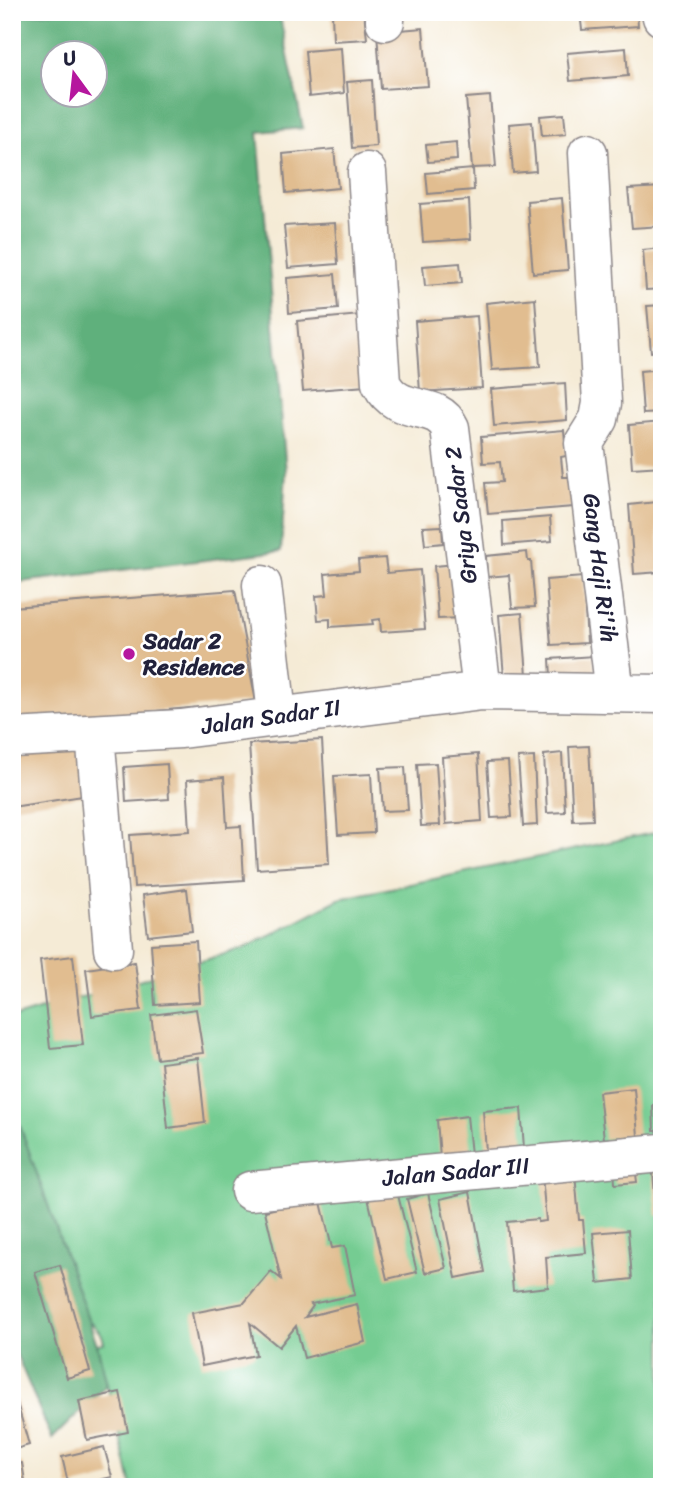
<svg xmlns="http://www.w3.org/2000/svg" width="674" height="1499" viewBox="0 0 674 1499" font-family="Sriracha,sans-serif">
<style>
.green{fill:#74cc92;stroke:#4b7766;stroke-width:2}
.forest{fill:#5fb07c;stroke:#40695c;stroke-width:2;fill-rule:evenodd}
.building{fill:#e1bd90}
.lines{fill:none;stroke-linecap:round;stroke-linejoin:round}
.street-casing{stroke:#8c8688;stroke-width:41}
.street{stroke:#fff;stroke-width:38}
.poi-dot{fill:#b5179e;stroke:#fff;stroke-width:2.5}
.labels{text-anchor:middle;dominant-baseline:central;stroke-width:5;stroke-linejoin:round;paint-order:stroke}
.street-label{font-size:23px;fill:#22223b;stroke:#fff}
.poi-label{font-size:23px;font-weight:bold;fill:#22223b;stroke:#fff;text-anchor:start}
</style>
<rect width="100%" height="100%" fill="#fff"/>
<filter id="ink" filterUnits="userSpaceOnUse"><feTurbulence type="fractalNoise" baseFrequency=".0143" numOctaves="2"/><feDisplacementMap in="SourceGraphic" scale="14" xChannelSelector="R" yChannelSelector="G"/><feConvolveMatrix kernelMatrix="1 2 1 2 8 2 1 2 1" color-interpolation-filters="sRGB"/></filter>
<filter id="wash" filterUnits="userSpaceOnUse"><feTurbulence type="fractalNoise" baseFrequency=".00686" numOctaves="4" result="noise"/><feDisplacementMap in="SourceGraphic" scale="28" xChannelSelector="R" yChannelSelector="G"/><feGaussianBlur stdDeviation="1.57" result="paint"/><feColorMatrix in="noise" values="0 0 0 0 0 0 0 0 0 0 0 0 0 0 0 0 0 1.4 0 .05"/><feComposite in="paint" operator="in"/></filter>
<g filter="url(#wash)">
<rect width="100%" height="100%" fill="#f5ebd6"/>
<path class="green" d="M662 831V1487H132L97 1344 104 1343 102 1335 12 1231V1018L245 948 339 899Z"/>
<path class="forest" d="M49 12H279L303 128 258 132 286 472 281 551 12 583V16ZM52 52H94V94H52Z
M12 1103 97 1344 107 1385 52 1439 12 1344Z"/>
<g id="blocks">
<path class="building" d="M332 12H364L367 39 333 41Z
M580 12H637L638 26 582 30Z
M423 28 428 86 381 89 377 32Z
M341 48 344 93 309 97 305 51Z
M626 48 628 76 570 81 567 53Z
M372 80 376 146 352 148 347 82Z
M490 96 496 167 472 168 466 98Z
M564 114 566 134 542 136 540 116Z
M532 122 536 171 513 173 509 124Z
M456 142 457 160 428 162 426 145Z
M334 149 338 188 286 193 283 154Z
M473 169 474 190 428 194 426 173Z
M662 187V226L632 228 628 189Z
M562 198 568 270 533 273 527 201Z
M469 200 471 239 423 242 420 204Z
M335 223 338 264 288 268 284 226Z
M662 248V289L646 290 643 250Z
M460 263 462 283 425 286 423 266Z
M335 274 338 309 289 313 287 278Z
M535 298 540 367 492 370 486 303Z
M662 305V351L651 352 647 306Z
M360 315 366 386 303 391 297 321Z
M477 316 482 388 420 392 415 321Z
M662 369V413L643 414 640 371Z
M565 383 567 420 494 426 491 389Z
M662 422V466L632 468 629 425Z
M564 430 566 456 561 457 563 477H570L573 507 488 514 485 483 502 482 500 462 483 463 481 437Z
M656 502 661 572 634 574 629 505Z
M550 517 552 541 504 545 503 521Z
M442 526 443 543 425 545 423 527Z
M527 552 528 561H531L535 607 512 608 509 575 487 577 486 556Z
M385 558 387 573 420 570 425 629 381 632 380 619 372 620 373 624 330 627V619L318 620 316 596 327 595 325 574 359 571 358 560Z
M456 564 460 618 438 619 434 566Z
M583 577 587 643 551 645 546 580Z
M235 590 256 702 12 724V607Z
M522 613 527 675 504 677 499 615Z
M594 656 595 674 551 677 550 659Z
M322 740 329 864 257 869 249 744Z
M81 745 89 795 12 807V756Z
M589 746 593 820 573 821 569 747Z
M562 753 565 812 547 813 544 755Z
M478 754 482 821 446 824 442 757Z
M534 757 537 825 523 826 518 758Z
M508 761 512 817 491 818 487 762Z
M436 763 440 825 421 826 417 764Z
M167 764 169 799 126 802 124 767Z
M405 767 408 810 383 811 380 768Z
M371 774 374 833 338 835 334 776Z
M224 777 227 827 241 826 244 880 134 887 130 835 190 831 187 780Z
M187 889 192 931 148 936 143 895Z
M196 941 200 1002 155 1005 151 944Z
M73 956 83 1045 50 1048 40 960Z
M135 962 141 1010 92 1016 86 969Z
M196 1009 203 1053 157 1059 151 1015Z
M198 1058 205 1123 168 1128 161 1063Z
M634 1088 638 1136 604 1139 599 1092Z
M662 1104V1130L654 1131 653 1105Z
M521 1108 524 1148 486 1152 483 1111Z
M467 1116 471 1154 440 1157 437 1120Z
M652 1163H662V1215L657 1216Z
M635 1166 637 1182 615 1184 614 1168Z
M575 1173 579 1220H583L586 1253 546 1257 548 1287 513 1291 507 1222 538 1219V1222L546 1221 542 1176Z
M397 1191 417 1272 387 1279 368 1198Z
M470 1192 485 1272 456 1278 440 1199Z
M428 1193 446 1268 425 1273 407 1199Z
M320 1198 332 1248 345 1246 355 1295 311 1304 313 1306 305 1317 357 1304 365 1342 304 1358 296 1326 279 1347 250 1323 256 1355 202 1366 192 1313 244 1303 271 1271 281 1279 265 1211Z
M628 1230 632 1279 598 1283 593 1233Z
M60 1265 90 1371 67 1378 35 1272Z
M120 1392 128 1432 87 1440 79 1401Z
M15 1396 29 1445 12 1450V1397Z
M104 1447 112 1477 69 1487 62 1457Z
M22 1463 26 1487H12V1464Z"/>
</g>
</g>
<g filter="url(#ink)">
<use href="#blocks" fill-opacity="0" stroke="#8c8688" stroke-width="2"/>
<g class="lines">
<g class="street-casing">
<path id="street" d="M385 12V21
M661 12 662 17
M588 153 602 403 599 419 584 443 615 693
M367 172 381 383C399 419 436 398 450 428L482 691
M262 585 277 714
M95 734 113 949
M12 738 181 729 482 691 662 694
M250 1191 662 1153"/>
</g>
<use href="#street" class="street"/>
</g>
</g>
<circle class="poi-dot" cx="129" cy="654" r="7"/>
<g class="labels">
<g class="street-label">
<text transform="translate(461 515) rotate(-97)">Griya Sadar 2</text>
<text transform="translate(600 568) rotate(83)">Gang Haji Ri'ih</text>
<text transform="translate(271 717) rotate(-8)">Jalan Sadar II</text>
<text transform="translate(456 1172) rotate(-5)">Jalan Sadar III</text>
</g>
<g class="poi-label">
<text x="143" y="641">Sadar 2<tspan x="143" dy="26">Residence</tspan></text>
</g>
</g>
<rect width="674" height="1499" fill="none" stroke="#fff" stroke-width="42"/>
<g transform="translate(74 74) rotate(345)"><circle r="33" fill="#ffffff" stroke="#a7a7b1" stroke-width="2"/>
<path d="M0-5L12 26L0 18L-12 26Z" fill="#b5179e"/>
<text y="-10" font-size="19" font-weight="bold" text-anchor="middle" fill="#22223b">U</text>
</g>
</svg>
